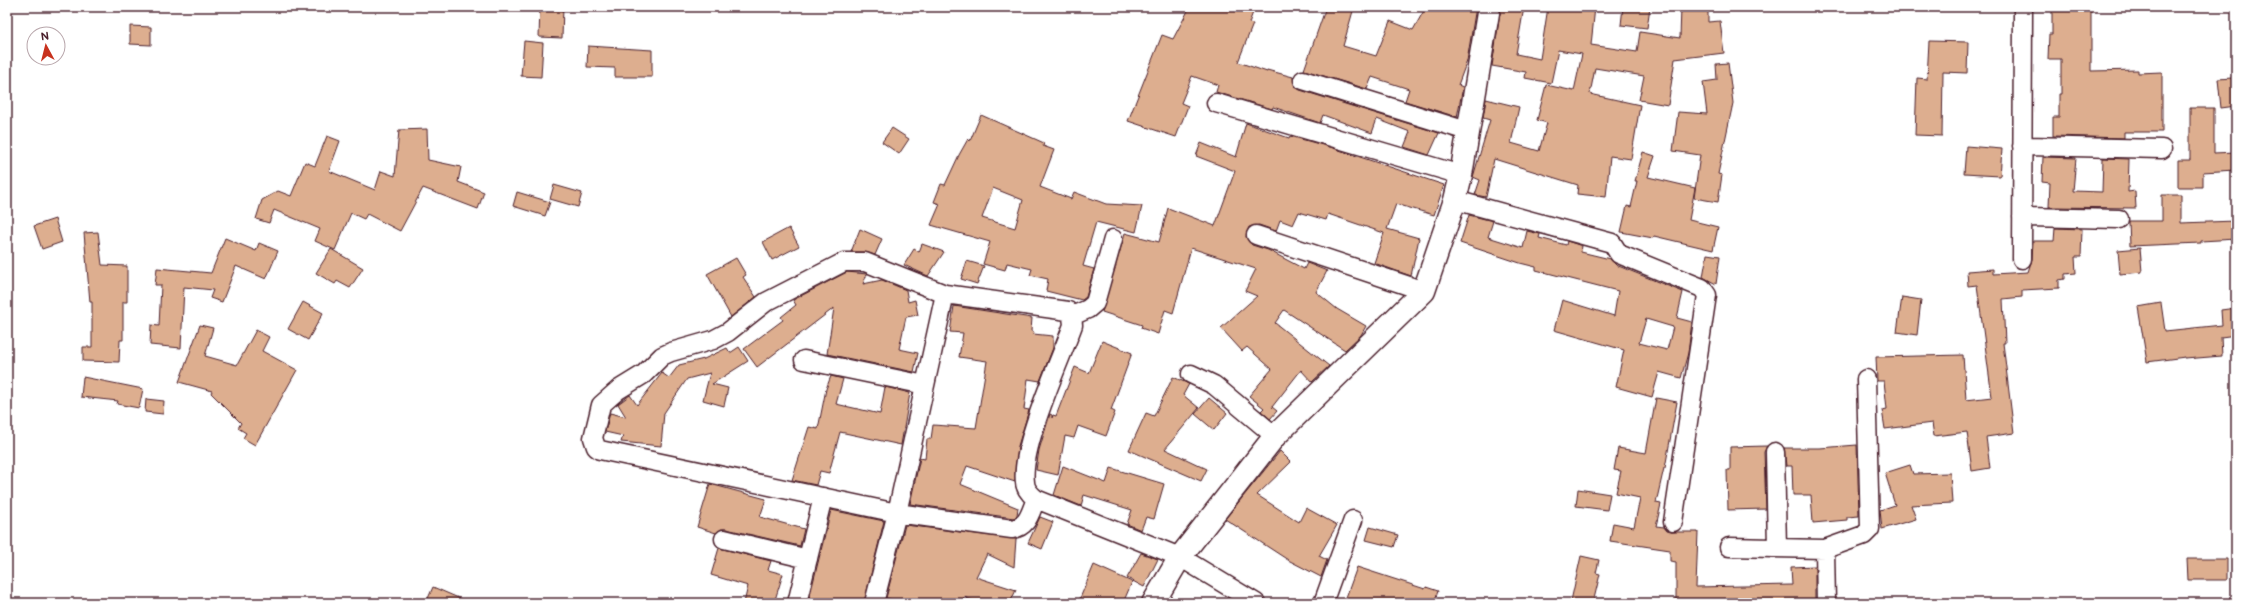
<svg xmlns="http://www.w3.org/2000/svg" width="2243" height="610" viewBox="0 0 2243 610" font-family="'Balsamiq Sans',sans-serif">
<style>
.building{fill:#ddae8f;stroke:#4a1f2b;fill-rule:evenodd}
.lines{fill:none;stroke-linecap:round;stroke-linejoin:round}
.minor-casing{stroke:#4a1f2b;stroke-width:21}
.secondary-casing{stroke:#4a1f2b;stroke-width:25}
.minor{stroke:#fff;stroke-width:18}
.secondary{stroke:#fff;stroke-width:22}
</style>
<rect width="100%" height="100%" fill="#fff"/>
<filter id="ink" filterUnits="userSpaceOnUse"><feTurbulence type="fractalNoise" baseFrequency=".025" numOctaves="2"/><feDisplacementMap in="SourceGraphic" scale="8" xChannelSelector="R" yChannelSelector="G"/><feConvolveMatrix kernelMatrix="1 2 1 2 8 2 1 2 1" color-interpolation-filters="sRGB"/></filter>
<g filter="url(#ink)">
<path class="building" d="M540 7H563L562 38 539 37Z
M1190 7H1255L1249 23 1253 24 1238 62 1267 72V70L1293 77 1295 87 1300 90 1439 133 1429 155 1404 147 1410 132 1377 119 1372 133 1323 115 1320 123 1273 107 1272 109 1216 92 1218 85 1192 76 1181 103 1188 106 1176 137 1128 121 1162 35 1173 39Z
M1326 7H1338L1353 11 1343 46 1376 56 1390 21 1413 30 1426 7H1476L1467 61 1458 85 1463 87 1457 117 1405 101 1409 89 1372 77 1367 89 1304 70Z
M1501 7H1524L1516 54 1540 59 1548 7H1595L1591 45 1637 52 1640 32 1680 38 1681 7H1708V22L1720 21 1724 53 1675 59 1668 105 1639 100 1644 76 1595 68 1590 94 1640 105 1631 159 1610 156 1606 197 1577 194 1578 185 1494 159 1486 197 1475 195 1480 180 1473 177 1490 120 1483 118 1486 99 1519 107 1511 143 1539 151 1547 123 1537 120 1546 85 1574 91 1582 54 1558 50 1551 83 1525 78 1526 72 1492 66Z
M1623 7H1650L1647 28 1621 25Z
M2052 7H2091V71L2138 70V73L2162 72V132H2124V138L2053 136V117H2059V94H2061V59H2048L2049 34H2052Z
M130 26 151 27V45L130 44Z
M524 41 543 43 541 77 521 76Z
M1929 41 1968 42 1967 73 1943 72 1942 136 1915 135 1917 78 1927 79Z
M588 46 652 50V77H615V68L587 67Z
M1728 63 1733 103 1718 174 1722 175 1718 202 1694 198 1700 155 1673 151 1678 112 1707 114 1703 82 1717 80 1716 64Z
M2232 78 2236 106 2221 108 2218 79Z
M2190 108H2214V153L2236 152V170L2203 172V187H2178V160H2190Z
M981 115 1044 143 1043 146 1054 150 1040 187 1071 199 1074 192 1106 204 1142 206 1136 232 1096 222 1083 266 1094 269 1086 297 1082 300 1046 291 1048 279 1030 275 1032 269 1007 263 1005 270 983 264 990 242 931 225 940 204 934 202 941 184 945 185 959 155 968 139 970 141ZM993 188 1023 200 1015 228 982 218Z
M1246 123 1289 138 1290 136 1330 147 1444 185 1434 215 1396 204 1387 229 1419 238 1411 276 1374 263 1384 233 1328 214 1326 220 1299 212 1293 225 1280 220 1276 231 1259 225 1249 227 1246 237 1252 245 1268 250 1304 269 1307 263 1327 271 1316 292 1337 309 1366 326 1361 335 1345 350 1284 310 1275 323 1329 366 1312 382 1301 370 1272 407 1277 411 1270 419 1261 411 1264 408 1249 396 1272 369 1247 347 1242 351 1221 328 1257 296 1245 291 1256 269 1191 248 1173 313 1165 310 1158 334 1141 328 1142 325 1102 312 1125 233 1159 242 1168 208 1215 226 1235 171 1196 156 1201 143 1236 157Z
M892 128 909 139 899 154 882 142Z
M427 129 428 160 461 167 458 182 484 192 478 209 423 188 400 231 367 214 364 219 351 213 335 250 315 241 320 229 274 210 269 223 256 219 262 200 278 191 291 196 305 162 315 166 327 136 340 141 329 171 375 190 381 171 395 176 399 130Z
M1966 146 2002 149 2000 176 1964 174Z
M1643 152 1655 156 1648 177 1695 188 1689 220 1718 227 1713 250 1654 236 1653 238 1621 232 1627 206 1631 207 1637 181H1635Z
M2043 157 2076 158 2073 191 2102 192 2103 158 2129 159 2128 192 2135 191 2136 208 2049 207 2050 183 2042 182Z
M554 185 582 193 578 207 550 199Z
M517 192 550 202 545 216 513 206Z
M2162 195H2181V223L2236 221V239L2201 241V243L2130 246 2129 221H2162Z
M1469 215 1493 221 1488 237 1523 248 1527 231 1540 234 1539 238 1566 245 1567 241 1582 246 1581 252 1610 259 1616 265 1683 292 1677 318 1692 322 1688 353 1681 378 1659 372 1652 397 1616 387 1624 350 1554 330 1562 300 1614 316 1618 291 1536 270V267L1520 263 1460 243ZM1646 319 1673 327 1667 350 1639 343Z
M55 219 62 242 42 249 34 226Z
M789 228 799 246 772 260 763 242Z
M2055 228 2082 229 2081 257H2075L2076 273 2065 274V279L2059 280V288L2022 290V297L2003 299 2005 343H2003L2014 433 1986 437 1990 468 1972 471 1967 432 1934 436 1932 423 1885 429 1882 410 1887 409 1884 381H1877L1876 357 1963 355 1966 400 1992 397 1977 285 1968 286 1967 271 1993 269V274L2028 272 2032 259 2033 241H2054Z
M860 229 882 239 875 255 865 252H851Z
M98 232 102 265 127 266V302H123V340H120L119 362 83 361V347H92V302H90L84 233Z
M225 238 256 251 259 243 278 251 266 279 236 266 222 302 210 298 213 290 184 287 181 348 150 345 151 325 159 326 161 285H155L157 268 211 273Z
M922 244 944 252 928 276 904 265 914 249 919 252Z
M2140 248 2142 272 2120 274 2118 250Z
M331 249 363 268 350 288 337 281 335 284 316 273Z
M1707 254 1720 256 1716 284 1703 277Z
M736 258 746 275 743 277 756 297 731 317 707 274Z
M967 261 984 266 977 284 961 279Z
M847 272 867 274 863 284 882 280 906 290 908 302 915 300 918 315 906 317 899 349 918 353 914 372 827 354 834 308 757 367 744 349 783 320 781 317 796 305 793 300Z
M1902 297 1921 300 1917 335 1897 332Z
M303 302 323 313 308 340 288 329Z
M2161 303 2165 331 2222 325 2221 310 2236 308V335L2221 337 2222 356 2185 359V357L2147 362 2138 307Z
M954 306 1032 318 1031 331 1034 332 1033 334 1053 336V348L1040 381 1028 379 1024 409 1029 410 1018 446 1015 482 967 466 960 484 1018 508 1017 515 1014 518 910 504 920 458 925 459 927 439H931L933 425 976 428 987 361 959 357 963 333 950 332Z
M200 325 213 328 205 356 237 365 256 330 269 337 262 351 297 370 255 445 243 438 246 433 238 428 241 423 211 393 212 391 179 382Z
M1102 341 1132 353 1111 410 1115 412 1106 436 1078 426 1074 438 1065 436 1058 475 1036 470 1039 450 1050 414 1052 415V418L1053 415 1056 416 1075 367 1089 373Z
M739 347 748 361 712 384 728 388 724 406 703 400 710 373 687 379 664 413 661 446 621 442 623 436 605 432 610 413 626 417 618 404 630 395 637 405 662 373 669 378 679 365 704 359 727 348 730 353Z
M831 376 843 379 836 404 880 414 885 387 910 393 901 445 840 432 829 473 820 471 816 485 792 480 809 427 818 429 826 389Z
M83 377 143 389 139 408 117 404 118 401 81 397Z
M1173 377 1189 384 1183 395 1199 408 1165 449 1207 469 1201 481 1129 450 1146 413 1154 416Z
M1209 398 1227 413 1214 430 1195 414Z
M1656 398 1677 402 1665 468H1664L1656 503 1661 504 1656 526 1664 527 1667 531 1671 532H1698L1696 587 1792 585 1791 567 1815 566V602L1676 603V562L1670 561V550L1610 541 1613 523 1634 527 1640 498 1616 493 1621 471 1614 470 1618 448 1646 453Z
M146 399 164 401 163 414 145 412Z
M1857 445 1859 516 1847 517V520L1813 523 1811 495H1793L1792 466H1786L1784 448H1820Z
M1767 446 1764 452 1766 509 1728 510 1727 470H1730V447Z
M1280 451 1291 462 1257 495 1299 522 1306 508 1337 525 1319 556 1327 560 1321 577 1288 560 1225 519Z
M1910 465 1913 474 1950 473 1952 503 1911 505 1916 519 1882 529 1880 510 1895 505 1885 473Z
M1063 466 1106 483 1111 468 1164 484 1154 519 1146 517 1141 530 1127 524 1132 510 1084 495 1081 506 1054 495Z
M710 484 766 499 760 517 804 529 800 546 726 529H721L716 533 697 527Z
M1578 489 1610 494 1607 510 1576 506Z
M831 510 884 521 864 603H808Z
M1040 517 1053 522 1042 549 1028 543Z
M905 525 1016 539 1014 567 987 554 976 577 1016 590 1010 603H979L964 597 963 603H903L886 598Z
M1370 527 1398 535 1394 547 1366 540Z
M719 548 771 561 768 570 783 574 774 603H744L748 586 711 575Z
M1141 553 1158 559 1144 587 1127 578Z
M1581 556 1599 560 1596 573 1600 574 1593 603 1571 601Z
M2187 559H2227V580H2188Z
M1094 565 1132 582 1123 603H1078Z
M1357 567 1425 589 1426 587 1438 591 1434 603H1344Z
M433 587 470 603H426Z"/>
<g class="lines">
<g class="minor-casing">
<path id="minor" d="M1303 80 1467 131
M1216 103 1461 175
M2022 146 2162 149
M1455 200 1612 243 1619 254 1702 288 1707 295 1673 522
M2022 217 2119 219
M1256 235 1424 291
M2022 259 2023 7
M1072 316 1088 309 1095 303 1113 239
M804 360 925 385
M1191 374 1214 385 1275 436
M1775 452 1777 548
M1036 499C1030 513 1028 527 1012 529L897 513 600 450 596 447 593 438 601 405 618 390 644 374 662 356 671 352 713 340 728 332 766 302 844 262H865L945 294 1068 311 1072 316 1073 325C1060 361 1020 447 1025 482 1025 489 1031 495 1036 499L1180 557 1256 603
M724 539 808 559
M1729 547 1825 549 1864 535 1870 529 1866 379
M1825 549 1826 603
M797 603 823 497
M874 603 897 513 945 294
M1323 603 1353 520"/>
</g>
<g class="secondary-casing">
<path id="secondary" d="M1153 603 1180 557 1275 436 1424 291 1455 200 1461 175 1489 7"/>
</g>
<use href="#minor" class="minor"/>
<use href="#secondary" class="secondary"/>
</g>
</g>
<rect width="2243" height="610" fill="none" stroke="#fff" stroke-width="24"/>
<rect x="12" y="12" width="2219" height="586" fill="none" stroke="#4a1f2b" stroke-width="1.5" filter="url(#ink)"/>
<g transform="translate(46 46) rotate(353)"><circle r="19" fill="#ffffff" stroke="#b7a5aa"/>
<path d="M0-3L7 15L0 10L-7 15Z" fill="#c8321e"/>
<text y="-6" font-size="11" font-weight="bold" text-anchor="middle" fill="#4a1f2b">N</text>
</g>
</svg>
